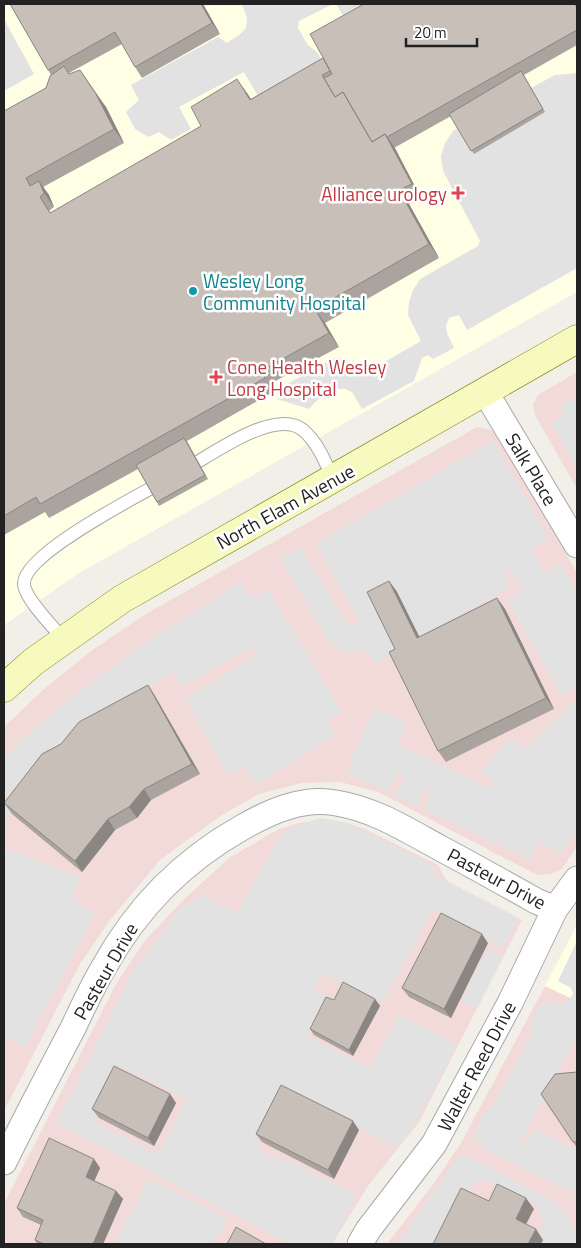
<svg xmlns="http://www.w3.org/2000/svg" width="581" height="1248" viewBox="0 0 581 1248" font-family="'Titillium Web',sans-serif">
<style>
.commercial{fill:#f2dad9}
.education{fill:#ffffe5}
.parking{fill:#e2e2e2;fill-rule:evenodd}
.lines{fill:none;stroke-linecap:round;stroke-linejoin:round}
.lane-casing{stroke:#a9a9a9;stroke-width:14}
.street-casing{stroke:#a9a9a9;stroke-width:27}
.secondary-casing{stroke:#707d05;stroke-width:29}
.lane{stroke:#fff;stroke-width:12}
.street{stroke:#fff;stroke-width:25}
.secondary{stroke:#f7fabf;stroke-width:28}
.wall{fill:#aba49e}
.shaded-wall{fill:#8b8681}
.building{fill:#c7bfb8;stroke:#8b8681}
.health-dot{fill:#e0444e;stroke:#fff;stroke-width:2}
.culture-dot{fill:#0f9aa8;stroke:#fff;stroke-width:2}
.labels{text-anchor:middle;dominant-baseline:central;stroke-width:5;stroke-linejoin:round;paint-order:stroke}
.health-label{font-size:19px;fill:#be3a42;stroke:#fff;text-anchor:end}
.culture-label{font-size:19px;fill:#0d838f;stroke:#fff;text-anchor:start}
.street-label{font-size:19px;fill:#222;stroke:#fff}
</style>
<rect width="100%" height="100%" fill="#f2efe9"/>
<path class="commercial" d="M577 372V489L535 415 533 404 538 395Z
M477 427 497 431 577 573V847L561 870 550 874 537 875 378 792 340 782 302 783 259 794 220 816 160 860 110 920 80 964 4 1111V727L43 690 91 651 144 615Z
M302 822H334L363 828 438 865 447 881 522 920 419 1122 368 1186 332 1244H4V1204L116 984 143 943 181 902 229 858 279 829Z
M545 986 577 1001V1244H387L434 1183 461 1143Z"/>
<path class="education" d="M4 4H577V292L79 573 4 625Z
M577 925V1001L545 986Z"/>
<path class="parking" d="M242 4H366L343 16 337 5 333 4 299 21 298 28 308 45 317 52 324 63 263 105 244 72 179 107 191 129 171 140 159 132 149 137 135 129 126 112 139 100 131 85 218 37 227 43 239 35 246 28 247 18Z
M4 19 34 74 4 91Z
M577 73V268L467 330 459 315 449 318 446 326 447 333 454 348 433 359 428 355 422 358 414 381 362 409 352 392 345 389H335L325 392 309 409 277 399 280 388 336 357 367 368H374L421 341 408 315 409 302 413 290 420 279 478 246 480 241 443 171 441 156 445 143 454 130 555 75Z
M577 395V468L552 423 563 416 560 406Z
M493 441 549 539 534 548 533 553 543 571 547 572 561 564 577 592V687L562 696 507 600 520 592 521 588 509 570 505 571V574L511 587 375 663 367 651 361 649 352 653 342 651 327 639 280 558 301 547 347 624 352 627 358 620 316 543Z
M242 581 249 596 256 597 268 589 342 712 327 720 335 736 256 785 246 769 242 768 228 775 185 699 254 657 255 652 252 647 182 687 174 674H169L118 709 43 776 4 824V760L20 741 58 708 135 650Z
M577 698V830L561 853 544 844 538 845 530 860 425 809 432 789H424L417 807 395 796 404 778 400 773 396 775 389 792 346 772 374 708 406 723 398 740 400 746 489 788H493L494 781 481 772 511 738 523 747 528 746Z
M320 818 349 823 436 867 432 875 519 918 503 947 432 910 383 1003 322 973 313 988 329 997 308 1037 370 1069 399 1014 457 1044 417 1121 398 1148 288 1091 284 1092 258 1140 260 1150 283 1162 289 1160 356 1195 347 1214 349 1216 332 1244H290L56 1123 134 970 180 909 202 895 237 913 277 842 289 829ZM122 1067 187 1099 160 1151 154 1153 93 1121Z
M4 848 80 877 73 895 76 902 95 913 25 1047 10 1040 4 1041Z
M577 941V1034L520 1144 526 1145 535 1128 577 1151V1186L574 1193 488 1151 473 1135 484 1113 490 1112 532 1032 530 1024 541 1003 561 1004 569 1000 573 994 571 988 558 981Z
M488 949 503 956 477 1009 461 1001Z
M460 1155 483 1164 555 1202 572 1221 577 1244H540L542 1220 538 1206 483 1179 475 1181 442 1244H397Z
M149 1179 227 1218 213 1244H114Z"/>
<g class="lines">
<g class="lane-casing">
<path id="lane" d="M184 470C210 456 275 407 303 430 318 443 325 461 333 479
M65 641C55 629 23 597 24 583 25 553 138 496 164 481"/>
</g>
<g class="street-casing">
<path id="street" d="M486 393 577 545
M4 1162C26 1117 50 1072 73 1028 83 1007 92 987 104 967 137 907 184 860 243 827 271 811 303 797 336 803 374 809 407 830 440 848 472 865 504 883 536 901L555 909
M360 1244 368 1230 434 1144 510 1003 555 909 577 879"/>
</g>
<g class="secondary-casing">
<path id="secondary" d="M4 688 33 662 122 599 577 339"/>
</g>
<use href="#lane" class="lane"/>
<use href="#street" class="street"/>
<use href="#secondary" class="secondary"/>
</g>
<path class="wall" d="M10 4H203L220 34 142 78 135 67 122 44 69 73 106 107 124 143 43 187 49 195 54 207 49 211 51 213 201 126 247 93 251 99 323 58 577 5V45L524 75 545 112 474 154 451 116 394 148 421 198 409 204 439 258 325 323 339 347 270 384 275 391 187 441 208 479 159 506 138 469 49 518 45 512 4 535V111L46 88 51 75Z
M389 581 397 592 419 637 497 598 505 609 554 709 446 762 438 751 395 649Z
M148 685 155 696 200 774 151 800 137 818 115 830 82 872 12 814 4 803 61 744Z
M488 943 451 1018 409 997 402 988Z
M375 999 380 1006 353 1056 314 1035 310 1029 334 1000Z
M577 1072V1148L541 1094Z
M170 1094 176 1103 154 1146 99 1118 92 1109Z
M359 1130 334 1179 262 1142 256 1134Z
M94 1159 100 1168 94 1181 116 1191 123 1199 103 1244H37L35 1240 41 1225 23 1217 17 1208Z"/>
<path class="shaded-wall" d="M201 4H203L220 34 212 23Z
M80 70 106 107 124 143 114 129Z
M237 79 247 93 260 114 250 100Z
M385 134 395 148 421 198 412 184Z
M39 181 49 195 54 207 44 193Z
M399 190 409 204 439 258 429 244Z
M315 309 325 323 339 347 329 333Z
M389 581 397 592 425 648 417 638Z
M497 598 505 609 554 709 546 698Z
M148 685 155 696 200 774 192 764Z
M144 789 151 800 137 818 129 807Z
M108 819 115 830 82 872 75 861Z
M482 934 488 943 451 1018 444 1009Z
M375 999 380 1006 353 1056 349 1050Z
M170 1094 176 1103 154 1146 148 1138Z
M353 1121 359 1130 334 1179 328 1170Z
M94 1159 100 1168 92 1186 86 1177Z
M116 1191 123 1199 103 1244H93Z
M526 1198 534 1209 523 1230 516 1219Z
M536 1229 543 1240 541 1244H528Z"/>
<path class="building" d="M10 4H201L212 23 135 67 115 32 48 70Z
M364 4H575L577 8V30L387 137 385 134 372 142 343 92 335 97 324 78 332 74 310 34Z
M323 58 330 71 322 75 335 97 343 92 372 142 385 134 412 184 399 190 429 244 315 309 329 333 261 371 265 378 40 504 36 497 4 516V111L46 88 50 76 64 66 69 74 80 70 96 94 114 129 26 178 30 186 39 181 44 193 40 197 50 213 201 126 191 107 237 79 250 100Z
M521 71 543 109 471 151 449 114Z
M184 438 205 475 157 502 136 465Z
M389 581 417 638 497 598 546 698 438 751 389 652 395 649 367 592Z
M148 685 192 764 144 789 129 807 108 819 75 861 4 803 42 754 61 744 79 722Z
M441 913 482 934 444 1009 402 988Z
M343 982 375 999 349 1050 310 1029 326 997 334 1000Z
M114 1066 170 1094 148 1138 92 1109Z
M577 1072V1142H573L541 1094 555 1074Z
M281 1085 353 1121 328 1170 256 1134Z
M49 1138 94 1159 86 1177 116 1191 93 1244H44L35 1240 43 1220 17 1208Z
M497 1184 526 1198 516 1219 536 1229 528 1244H433L461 1188 489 1201Z
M236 1227 266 1244H227Z"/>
<g class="health-dot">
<path d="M455.5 185.5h5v5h5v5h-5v5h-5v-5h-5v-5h5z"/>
<path d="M213.5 369.5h5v5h5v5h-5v5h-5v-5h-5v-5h5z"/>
</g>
<circle class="culture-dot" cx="193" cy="291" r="5"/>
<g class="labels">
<g class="health-label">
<text x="447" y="193">Alliance urology</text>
<text x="227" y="366" text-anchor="start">Cone Health Wesley<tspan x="227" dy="22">Long Hospital</tspan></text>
</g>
<g class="culture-label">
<text x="203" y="280">Wesley Long<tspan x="203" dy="22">Community Hospital</tspan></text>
</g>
<g class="street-label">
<text transform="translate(532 469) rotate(59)">Salk Place</text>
<text transform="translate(285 506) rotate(-29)">North Elam Avenue</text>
<text transform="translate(497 878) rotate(28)">Pasteur Drive</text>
<text transform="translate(105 971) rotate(-60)">Pasteur Drive</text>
<text transform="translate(476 1066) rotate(-62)">Walter Reed Drive</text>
</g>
</g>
<rect width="581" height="1248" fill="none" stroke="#222222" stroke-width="10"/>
<path d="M406 38v8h71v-8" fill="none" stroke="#222222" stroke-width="2.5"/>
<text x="414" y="38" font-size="15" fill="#222222" stroke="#ffffff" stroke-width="4" paint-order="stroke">20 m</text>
</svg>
